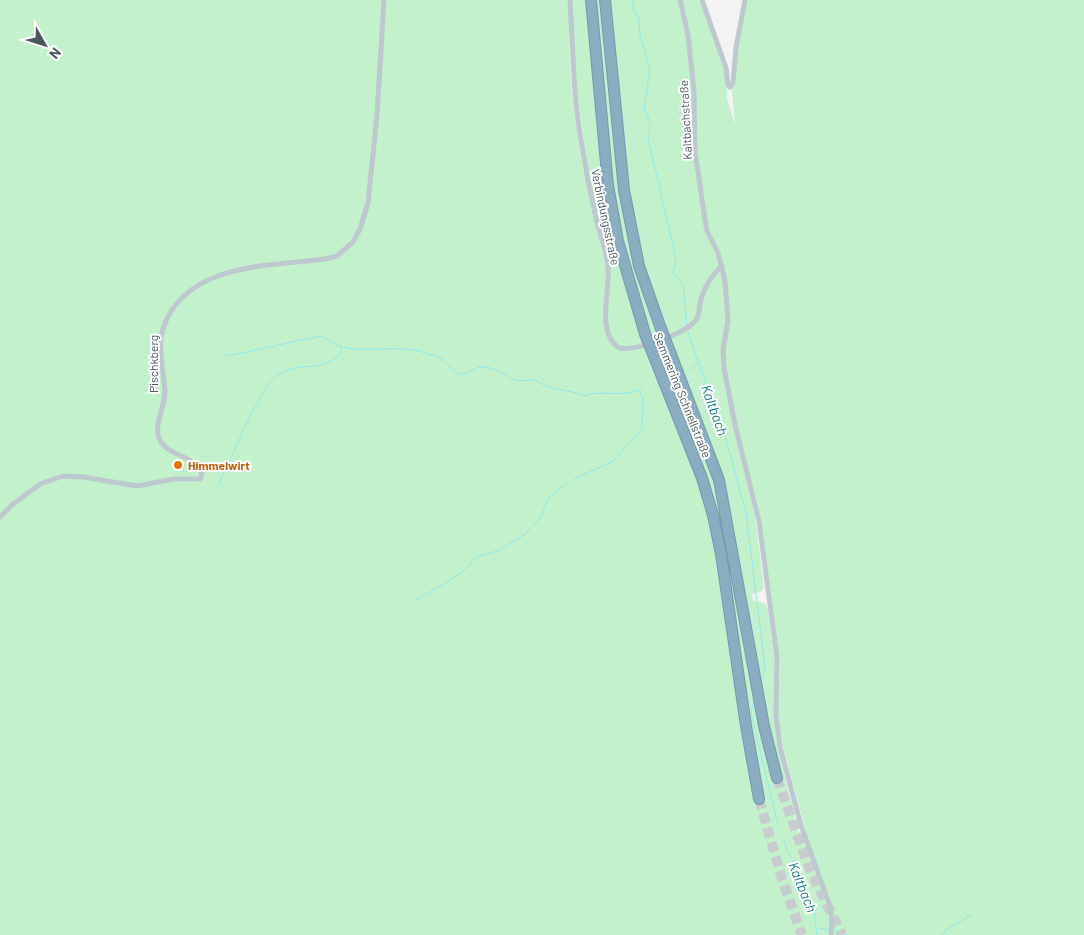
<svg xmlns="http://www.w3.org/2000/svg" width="1084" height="935" viewBox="0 0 1084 935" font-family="Barlow,sans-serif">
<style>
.green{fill:#c2f1cc;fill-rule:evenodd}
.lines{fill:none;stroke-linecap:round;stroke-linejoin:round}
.stream{stroke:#8eeaee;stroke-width:1}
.highway-tunnel{stroke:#c9ccce;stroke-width:10;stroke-dasharray:10 5;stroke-linecap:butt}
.highway-casing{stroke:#7599ac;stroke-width:12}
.street{stroke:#bdc9ce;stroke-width:5}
.highway{stroke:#8aadc1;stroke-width:10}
.highway-bridge-casing{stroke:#7599ac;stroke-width:12;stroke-linecap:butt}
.highway-bridge{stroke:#8aadc1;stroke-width:10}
.food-dot{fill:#e8710a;stroke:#fff;stroke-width:2}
.labels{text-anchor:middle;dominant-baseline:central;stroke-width:4;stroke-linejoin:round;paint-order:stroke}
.street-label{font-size:12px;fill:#495960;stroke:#fff}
.food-label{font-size:12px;font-weight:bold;fill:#c56008;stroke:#fff;text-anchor:start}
.water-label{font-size:14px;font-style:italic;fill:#0d7c82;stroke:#fff}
</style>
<rect width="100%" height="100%" fill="#f4f2f2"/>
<path class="green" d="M0 0H700L726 73 727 99 735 125 732 90 746 0H1084V935H0ZM569 30 594 216C579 156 569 92 569 30ZM724 358 741 446 758 505 764 545 780 666 778 712 781 739 807 835 829 898 830 931 829 911 801 833C794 828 794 821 795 813L786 782 775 730V665L768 610 765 603 753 601 752 594 762 591 764 587 754 509 721 362Z"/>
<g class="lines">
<path class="stream" d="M633 0V9L639 19 640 36 650 69 644 110C650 120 652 127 648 138L676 259 673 273 683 285 687 326
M687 330 726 439 746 513 765 666 761 684
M226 356C259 350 289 342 322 336 328 339 335 345 342 347 366 353 393 345 418 351 425 353 433 355 440 358 447 362 453 373 461 374 470 375 475 365 485 367 509 370 507 386 534 379 548 391 568 389 586 396 597 389 627 399 643 388
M689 370 698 363
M574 479 613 461 642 429 643 399 640 392
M218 486C227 467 261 387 275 377 295 360 323 374 341 353V347
M415 600C436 588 462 577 476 557L497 551 524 535 539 520 550 496 569 482
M754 699 751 713 778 825
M783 839 814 911 817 935
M819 928 829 930
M834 931 848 935
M942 935 946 930 971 915"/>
<path class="highway-tunnel" d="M777 778 809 868 842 935
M759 799 782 879 802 935"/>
<g class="highway-casing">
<path id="highway" d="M591 0 608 185 618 241 645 334
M605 0 624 190 639 266 660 326
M670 352 719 480 764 726 777 778
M653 354 702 478 713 515 721 554 746 726 759 799"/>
</g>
<path class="street" d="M570 0C573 47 573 94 581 140 585 166 590 192 596 218 600 234 606 250 608 266 611 290 595 332 619 348 634 352 690 333 697 318 700 313 699 305 701 299 705 286 712 275 722 266
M680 0 688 35 694 91 695 151 704 213 707 231 718 253 725 281 728 320 723 350 724 368 735 425 759 521 777 658 776 716 780 747 801 825 828 901 832 918 831 935
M702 0 726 68 728 85 730 87 733 83 736 48 745 0
M0 517 12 505 40 484 63 476 83 477 137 486 174 479H200L202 474C193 454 171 457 161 442 151 427 166 406 165 390 163 371 158 347 163 329 184 263 269 266 325 259L337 256 353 242 360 229 368 203 377 115 384 0"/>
<use href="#highway" class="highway"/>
<g class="highway-bridge-casing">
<path id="highway-bridge" d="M660 326 670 352
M645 334 653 354"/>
</g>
<use href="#highway-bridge" class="highway-bridge"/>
</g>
<circle class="food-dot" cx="178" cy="465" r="5"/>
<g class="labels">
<g class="street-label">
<text transform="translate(685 120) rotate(-93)">Kaltbachstraße</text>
<text transform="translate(606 217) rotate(78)">Verbindungsstraße</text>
<text transform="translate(153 364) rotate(-90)">Pischkberg</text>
<text transform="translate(683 395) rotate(68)">Semmering Schnellstraße</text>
</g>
<g class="food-label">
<text x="188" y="465">Himmelwirt</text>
</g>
<g class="water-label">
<text transform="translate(715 410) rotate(70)">Kaltbach</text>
<text transform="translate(803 887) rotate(68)">Kaltbach</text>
</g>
</g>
<g transform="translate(45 45) rotate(129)" stroke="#ffffff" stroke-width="4" paint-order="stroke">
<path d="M0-4L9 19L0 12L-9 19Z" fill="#495960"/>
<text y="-8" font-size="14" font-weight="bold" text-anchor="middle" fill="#495960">N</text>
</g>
</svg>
